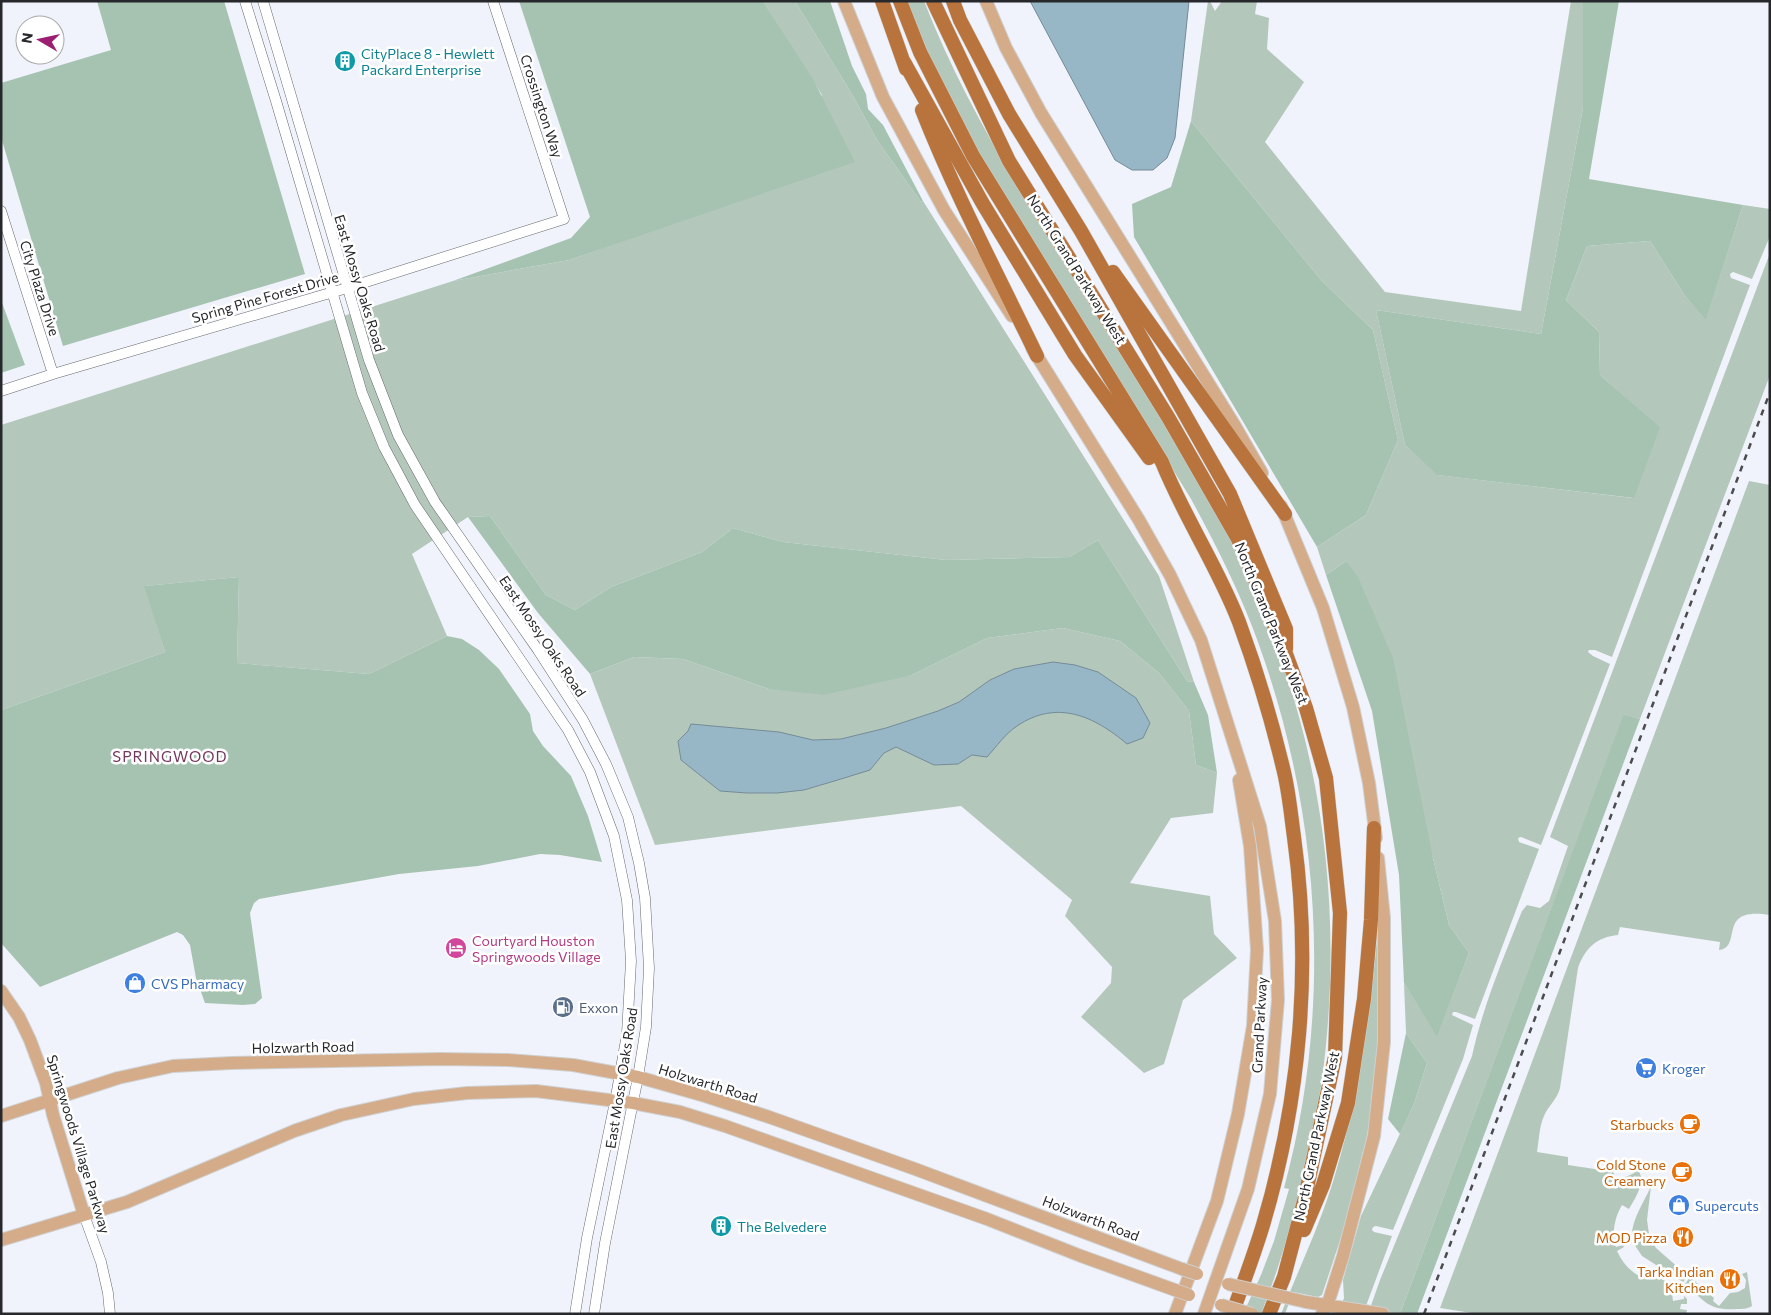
<svg xmlns="http://www.w3.org/2000/svg" width="1771" height="1315" viewBox="0 0 1771 1315" font-family="Commissioner,sans-serif">
<style>
.green{fill:#b4c7bb}
.forest{fill:#a6c3b2}
.water{fill:#97b7c6;stroke:#758c98}
.lines{fill:none;stroke-linecap:round;stroke-linejoin:round}
.minor-casing{stroke:#66696f;stroke-width:11}
.major-casing{stroke:#cfd0d0;stroke-width:14}
.highway-casing{stroke:#cfd0d0;stroke-width:15}
.minor{stroke:#fff;stroke-width:10}
.major{stroke:#d4ac8a;stroke-width:12}
.highway{stroke:#b8743c;stroke-width:14}
.rail{stroke:#4b4c50;stroke-width:2.5;stroke-dasharray:6 6;stroke-linecap:butt}
.major-bridge-casing{stroke:#cfd0d0;stroke-width:14;stroke-linecap:butt}
.major-bridge{stroke:#d4ac8a;stroke-width:12}
.labels{text-anchor:middle;dominant-baseline:central;stroke-width:5;stroke-linejoin:round;paint-order:stroke}
.culture-label{font-size:14px;fill:#0d838f;stroke:#fff;text-anchor:start}
.street-label{font-size:14px;fill:#27282b;stroke:#fff}
.hotel-label{font-size:14px;fill:#b23c85;stroke:#fff;text-anchor:start}
.shop-label{font-size:14px;fill:#366cbe;stroke:#fff;text-anchor:start}
.service-label{font-size:14px;fill:#4e5e75;stroke:#fff;text-anchor:start}
.food-label{font-size:14px;fill:#c56008;stroke:#fff;text-anchor:end}
.neighbourhood-label{font-size:15px;letter-spacing:1px;fill:#74365c;stroke:#fff}
</style>
<rect width="100%" height="100%" fill="#f0f3fb"/>
<path class="green" d="M763 1H795L853 96 877 140 921 202 923 201 1159 576 1194 682 1187 681 1098 540 1069 557 946 560 783 542 733 528 702 552 611 587 575 610 546 595 490 516 468 517 412 554 447 636 369 674 237 663 239 577 145 586 165 652 1 710V425L453 281 569 260 701 213 822 95Z
M907 1H924C957 86 1003 163 1050 240 1100 321 1152 401 1200 483 1212 503 1224 524 1235 546 1245 567 1253 590 1262 612 1270 631 1279 651 1285 671 1356 882 1341 1108 1261 1314H1243L1261 1275 1274 1241 1289 1189 1284 1188C1333 1009 1321 815 1258 642 1240 592 1216 545 1191 499L971 140 926 48Z
M1208 1H1210L1215 11 1222 1H1257L1255 14 1269 18 1267 49 1304 82 1265 142 1385 292 1521 311 1571 1H1583V108L1541 334 1376 310 1405 445 1438 475 1633 498 1659 427 1600 375 1599 332 1566 300 1587 246 1650 241 1685 296 1706 319 1743 205 1770 209V236L1752 279 1733 272 1730 274 1731 278 1750 285 1612 657 1595 650H1589L1588 652 1593 656 1610 664 1541 845 1521 837 1518 838 1519 842 1539 849 1475 1019 1456 1012H1453L1452 1015 1473 1025 1463 1059 1393 1230 1376 1226 1373 1227 1372 1230 1374 1232 1392 1236 1363 1314H1338L1344 1298 1343 1280 1361 1216 1414 1104 1427 1063 1406 1033 1404 983 1437 1036 1469 953 1449 925 1433 858 1346 561 1326 575 1317 547 1366 515 1398 440 1373 330 1321 280 1191 121Z
M1770 253V375L1640 719 1623 716 1400 1314H1368L1380 1280 1472 1056C1483 1006 1503 959 1522 911L1527 905 1540 908 1549 901 1568 846 1550 837Z
M1749 481 1770 485V915C1715 906 1744 947 1719 950L1720 942 1620 927 1618 935C1597 937 1585 948 1578 968L1560 1088C1557 1100 1548 1106 1544 1116 1539 1127 1539 1141 1537 1152L1568 1157V1165L1608 1171 1609 1165 1618 1181 1634 1173 1631 1167 1638 1169C1646 1182 1636 1197 1629 1209L1622 1205C1615 1217 1613 1228 1614 1242L1622 1241V1243L1615 1245 1616 1247 1623 1245 1624 1247 1617 1251C1622 1262 1629 1270 1639 1276L1643 1269 1665 1281 1667 1294H1672L1673 1301 1684 1299V1296L1687 1299V1304H1681L1680 1309 1687 1310 1686 1314H1478L1440 1308Z
M1063 628 1120 641 1159 673 1189 711 1196 765 1217 773 1213 813 1171 818 1130 883 1210 896 1214 934 1237 958 1183 1000 1164 1064 1144 1073 1081 1017 1111 983 1112 967 1065 916 1072 900 961 806 655 845 590 674 634 657 683 659 769 689 912 675 987 638Z
M1377 939H1379L1378 1040 1371 1110 1365 1150 1363 1151 1348 1216 1322 1295 1318 1297 1293 1292 1285 1314H1281C1299 1268 1321 1223 1335 1175 1358 1099 1369 1019 1377 939Z
M1651 1186 1647 1220 1649 1234 1632 1240C1630 1221 1644 1203 1651 1186Z
M1650 1238 1656 1248 1688 1276 1683 1282 1642 1256 1634 1244Z
M1747 1272 1752 1306C1747 1309 1743 1309 1737 1309 1708 1311 1705 1301 1685 1284L1690 1277 1714 1298 1713 1301 1719 1306 1730 1293 1738 1292 1745 1288 1746 1280 1742 1274Z"/>
<path class="forest" d="M97 1H224L305 274 63 346 1 137V83L111 50Z
M519 1H763L813 79 855 162 569 260 453 281 571 238 590 217Z
M795 1H830L852 66 866 94 868 109 883 125 923 201 921 202 877 140 853 96Z
M1583 1H1619L1589 179 1743 205 1706 320 1685 296 1650 241 1587 246 1566 300 1599 332 1600 375 1660 427 1634 498 1437 475 1405 445 1376 310 1541 334 1583 108Z
M1191 121 1321 280 1373 330 1398 440 1366 515 1317 547 1134 237 1132 204 1171 187Z
M1 300 25 365 1 373Z
M490 516 546 595 575 610 611 587 702 552 733 528 783 542 946 560 1069 557 1098 540 1187 681 1194 682 1208 715 1217 773 1196 765 1189 711 1159 673 1120 641 1063 628 987 638 912 675 824 695 769 689 683 659 634 657 590 674 538 613 468 517Z
M1346 561 1358 577 1393 658 1433 858 1449 925 1469 953 1437 1037 1404 983 1399 875 1372 711 1326 575Z
M239 577 237 663 369 674 447 636 462 639 479 650 499 669 530 714 533 731 543 746 571 776 588 816 602 862 560 855 540 854 478 866 399 874 259 899 254 903 250 913 262 998 255 1004 243 1005 205 1003 196 978 190 945 183 935 177 932 40 987 1 943V710L165 652 144 586Z
M1623 715 1640 719 1417 1314H1400Z
M1406 1033 1427 1063 1414 1104 1400 1134 1388 1119Z"/>
<path class="water" d="M1030 1H1189L1175 138 1167 158 1153 170H1132L1115 160Z
M1053 662 1075 665 1098 672 1136 698 1150 723 1143 738 1127 744C1094 716 1057 699 1017 726 1006 733 996 747 987 757L972 755 958 764 934 765 896 747 884 753 870 770 841 779 804 790 777 793H747L720 791 681 760 678 741 688 731 691 724 779 732 813 740 841 739 886 728 938 711 959 702 990 680 1014 669Z"/>
<g class="lines">
<g class="minor-casing">
<path id="minor" d="M245 1 276 101 362 393 384 447 415 505 568 730 590 772 614 836 627 900 631 961 627 1034 615 1102 587 1238 575 1314
M263 1 369 360 398 435 435 502 538 650 583 720 606 764 628 817 639 863 645 898 649 968 646 1027 638 1077 605 1243 594 1314
M1 211 53 374
M1 391 53 374 347 288 564 219 493 1
M84 1215 101 1262 108 1293 110 1314"/>
</g>
<g class="major-casing">
<path id="major" d="M844 1 883 97 944 210 1012 316
M986 1 1006 48 1041 113 1235 426 1262 473
M1032 348 1139 520 1170 575 1201 640 1260 826 1275 921 1278 1000 1270 1094 1248 1189 1204 1314
M1281 506 1323 608 1353 707 1369 783 1376 838
M1 991 19 1017 30 1040 46 1083 53 1115 84 1215
M1 1116 118 1078 173 1066 231 1063 440 1059 508 1060 573 1065 638 1077 705 1096 769 1117 915 1169 1182 1269
M1 1240 127 1202 294 1131 341 1115 414 1099 467 1093 536 1091 633 1103 680 1112 725 1126 987 1219 1081 1256 1175 1290
M1306 1302 1383 1314
M1175 1314 1217 1201 1238 1114 1253 1026 1257 950 1250 846 1239 780
M1322 1314 1329 1300 1343 1256 1374 1136 1384 1042V918L1378 858"/>
</g>
<g class="highway-casing">
<path id="highway" d="M882 1 906 69
M900 1 920 52 973 156 1162 462C1184 517 1218 567 1239 622 1257 671 1272 721 1284 772 1289 793 1291 815 1294 837 1312 967 1300 1100 1263 1225 1254 1255 1243 1284 1232 1314
M933 1 1009 161 1168 417 1238 539 1286 654 1306 708 1326 778 1340 913 1335 1057 1305 1197 1284 1277 1269 1314
M953 1 960 20 1009 114 1081 231 1230 494 1286 629V649
M904 62 983 204 1075 355 1149 458
M922 110C955 194 998 275 1037 356
M1113 272 1285 514
M1304 1230 1323 1185 1348 1103 1364 999 1371 920 1374 828"/>
</g>
<use href="#minor" class="minor"/>
<use href="#major" class="major"/>
<use href="#highway" class="highway"/>
<path class="rail" d="M1424 1314 1770 392"/>
<g class="major-bridge-casing">
<path id="major-bridge" d="M1182 1269 1197 1274
M1228 1284 1306 1302
M1175 1290 1189 1295
M1221 1305 1252 1314"/>
</g>
<use href="#major-bridge" class="major-bridge"/>
</g>
<defs>
<g id="building-disc" transform="scale(1.125)"><circle r="9.5" fill="#0f9aa8" stroke="#fff"/><path d="M-4-6H4V6H1V3H-1V6H-4ZM-2.5-4.3h1.7v1.8h-1.7ZM.8-4.3h1.7v1.8H.8ZM-2.5-1h1.7V.8h-1.7ZM.8-1h1.7V.8H.8Z" fill="#fff"/></g>
<g id="hotel-disc" transform="scale(1.125)"><circle r="9.5" fill="#d1479c" stroke="#fff"/><path d="M-6-4.5h1.5V1H6V5H4.5V3h-9V5H-6ZM-4 0a1.8 1.8 0 1 1 3.6 0ZM.5 0V-2.5h3Q6-2.5 6 0Z" fill="#fff"/></g>
<g id="shop-disc" transform="scale(1.125)"><circle r="9.5" fill="#3f7fe0" stroke="#fff"/><path d="M-5-2.5h2.3a2.7 3.5 0 0 1 5.4 0H5L5.5 6h-11ZM-1.5-2.5h3a1.5 2.3 0 0 0-3 0Z" fill="#fff"/></g>
<g id="fuel-disc" transform="scale(1.125)"><circle r="9.5" fill="#5c6f8a" stroke="#fff"/><path d="M-5.5-6h7V0h2V4h1.3V-2.5L3-4.5l.8-.8L6-3V5H2.5V1h-1V6h-7ZM-4.2-4.7v3.2H.2V-4.7Z" fill="#fff"/></g>
<g id="supermarket-disc" transform="scale(1.125)"><circle r="9.5" fill="#3f7fe0" stroke="#fff"/><path d="M-6-5.5h2.5l.6 2H6L4.5 2H-2.5L-4.4-4H-6ZM-1.5 3.2a1.3 1.3 0 1 0 .1 0ZM3 3.2a1.3 1.3 0 1 0 .1 0Z" fill="#fff"/></g>
<g id="cafe-disc" transform="scale(1.125)"><circle r="9.5" fill="#e8710a" stroke="#fff"/><path d="M-5.5-4.5H6V0H3Q3 3.5 0 3.5H-2.5Q-5.5 3.5-5.5 0ZM3-3.2v2h1.7v-2ZM-6 4.5H4V6H-6Z" fill="#fff"/></g>
<g id="restaurant-disc" transform="scale(1.125)"><circle r="9.5" fill="#e8710a" stroke="#fff"/><path d="M-5-6h1v4h1v-4h1v4h1v-4h1v5L-1.5 .5V6h-2V.5L-5-1ZM5-6V6H3V1.5H1.5Q1.5-4 5-6Z" fill="#fff"/></g>
</defs>
<g fill-rule="evenodd">
<use href="#building-disc" x="345" y="61"/>
<use href="#hotel-disc" x="456" y="948"/>
<use href="#shop-disc" x="135" y="983"/>
<use href="#fuel-disc" x="563" y="1007"/>
<use href="#supermarket-disc" x="1646" y="1068"/>
<use href="#cafe-disc" x="1690" y="1124"/>
<use href="#cafe-disc" x="1682" y="1172"/>
<use href="#shop-disc" x="1679" y="1205"/>
<use href="#building-disc" x="721" y="1226"/>
<use href="#restaurant-disc" x="1683" y="1237"/>
<use href="#restaurant-disc" x="1730" y="1279"/>
</g>
<g class="labels">
<g class="culture-label">
<text x="361" y="53">CityPlace 8 - Hewlett<tspan x="361" dy="16">Packard Enterprise</tspan></text>
<text x="737" y="1226">The Belvedere</text>
</g>
<g class="street-label">
<text transform="translate(542 106) rotate(72)">Crossington Way</text>
<text transform="translate(1077 269) rotate(58)">North Grand Parkway West</text>
<text transform="translate(360 283) rotate(73)">East Mossy Oaks Road</text>
<text transform="translate(40 288) rotate(72)">City Plaza Drive</text>
<text transform="translate(265 297) rotate(-16)">Spring Pine Forest Drive</text>
<text transform="translate(1272 623) rotate(68)">North Grand Parkway West</text>
<text transform="translate(543 636) rotate(56)">East Mossy Oaks Road</text>
<text transform="translate(1259 1025) rotate(-87)">Grand Parkway</text>
<text transform="translate(303 1047) rotate(-1)">Holzwarth Road</text>
<text transform="translate(621 1078) rotate(-81)">East Mossy Oaks Road</text>
<text transform="translate(708 1083) rotate(17)">Holzwarth Road</text>
<text transform="translate(1316 1136) rotate(-78)">North Grand Parkway West</text>
<text transform="translate(79 1144) rotate(73)">Springwoods Village Parkway</text>
<text transform="translate(1091 1218) rotate(21)">Holzwarth Road</text>
</g>
<g class="hotel-label">
<text x="472" y="940">Courtyard Houston<tspan x="472" dy="16">Springwoods Village</tspan></text>
</g>
<g class="shop-label">
<text x="151" y="983">CVS Pharmacy</text>
<text x="1662" y="1068">Kroger</text>
<text x="1695" y="1205">Supercuts</text>
</g>
<g class="service-label">
<text x="579" y="1007">Exxon</text>
</g>
<g class="food-label">
<text x="1674" y="1124">Starbucks</text>
<text x="1666" y="1164">Cold Stone<tspan x="1666" dy="16">Creamery</tspan></text>
<text x="1667" y="1237">MOD Pizza</text>
<text x="1714" y="1271">Tarka Indian<tspan x="1714" dy="16">Kitchen</tspan></text>
</g>
<g class="neighbourhood-label">
<text x="170" y="756">SPRINGWOOD</text>
</g>
</g>
<rect width="1771" height="1315" fill="none" stroke="#27282b" stroke-width="5"/>
<g transform="translate(40 40) rotate(279)"><circle r="24" fill="#ffffff" stroke="#a9a9aa"/>
<path d="M0-4L9 19L0 12L-9 19Z" fill="#9c1e73"/>
<text y="-8" font-size="14" font-weight="bold" text-anchor="middle" fill="#27282b">N</text>
</g>
</svg>
